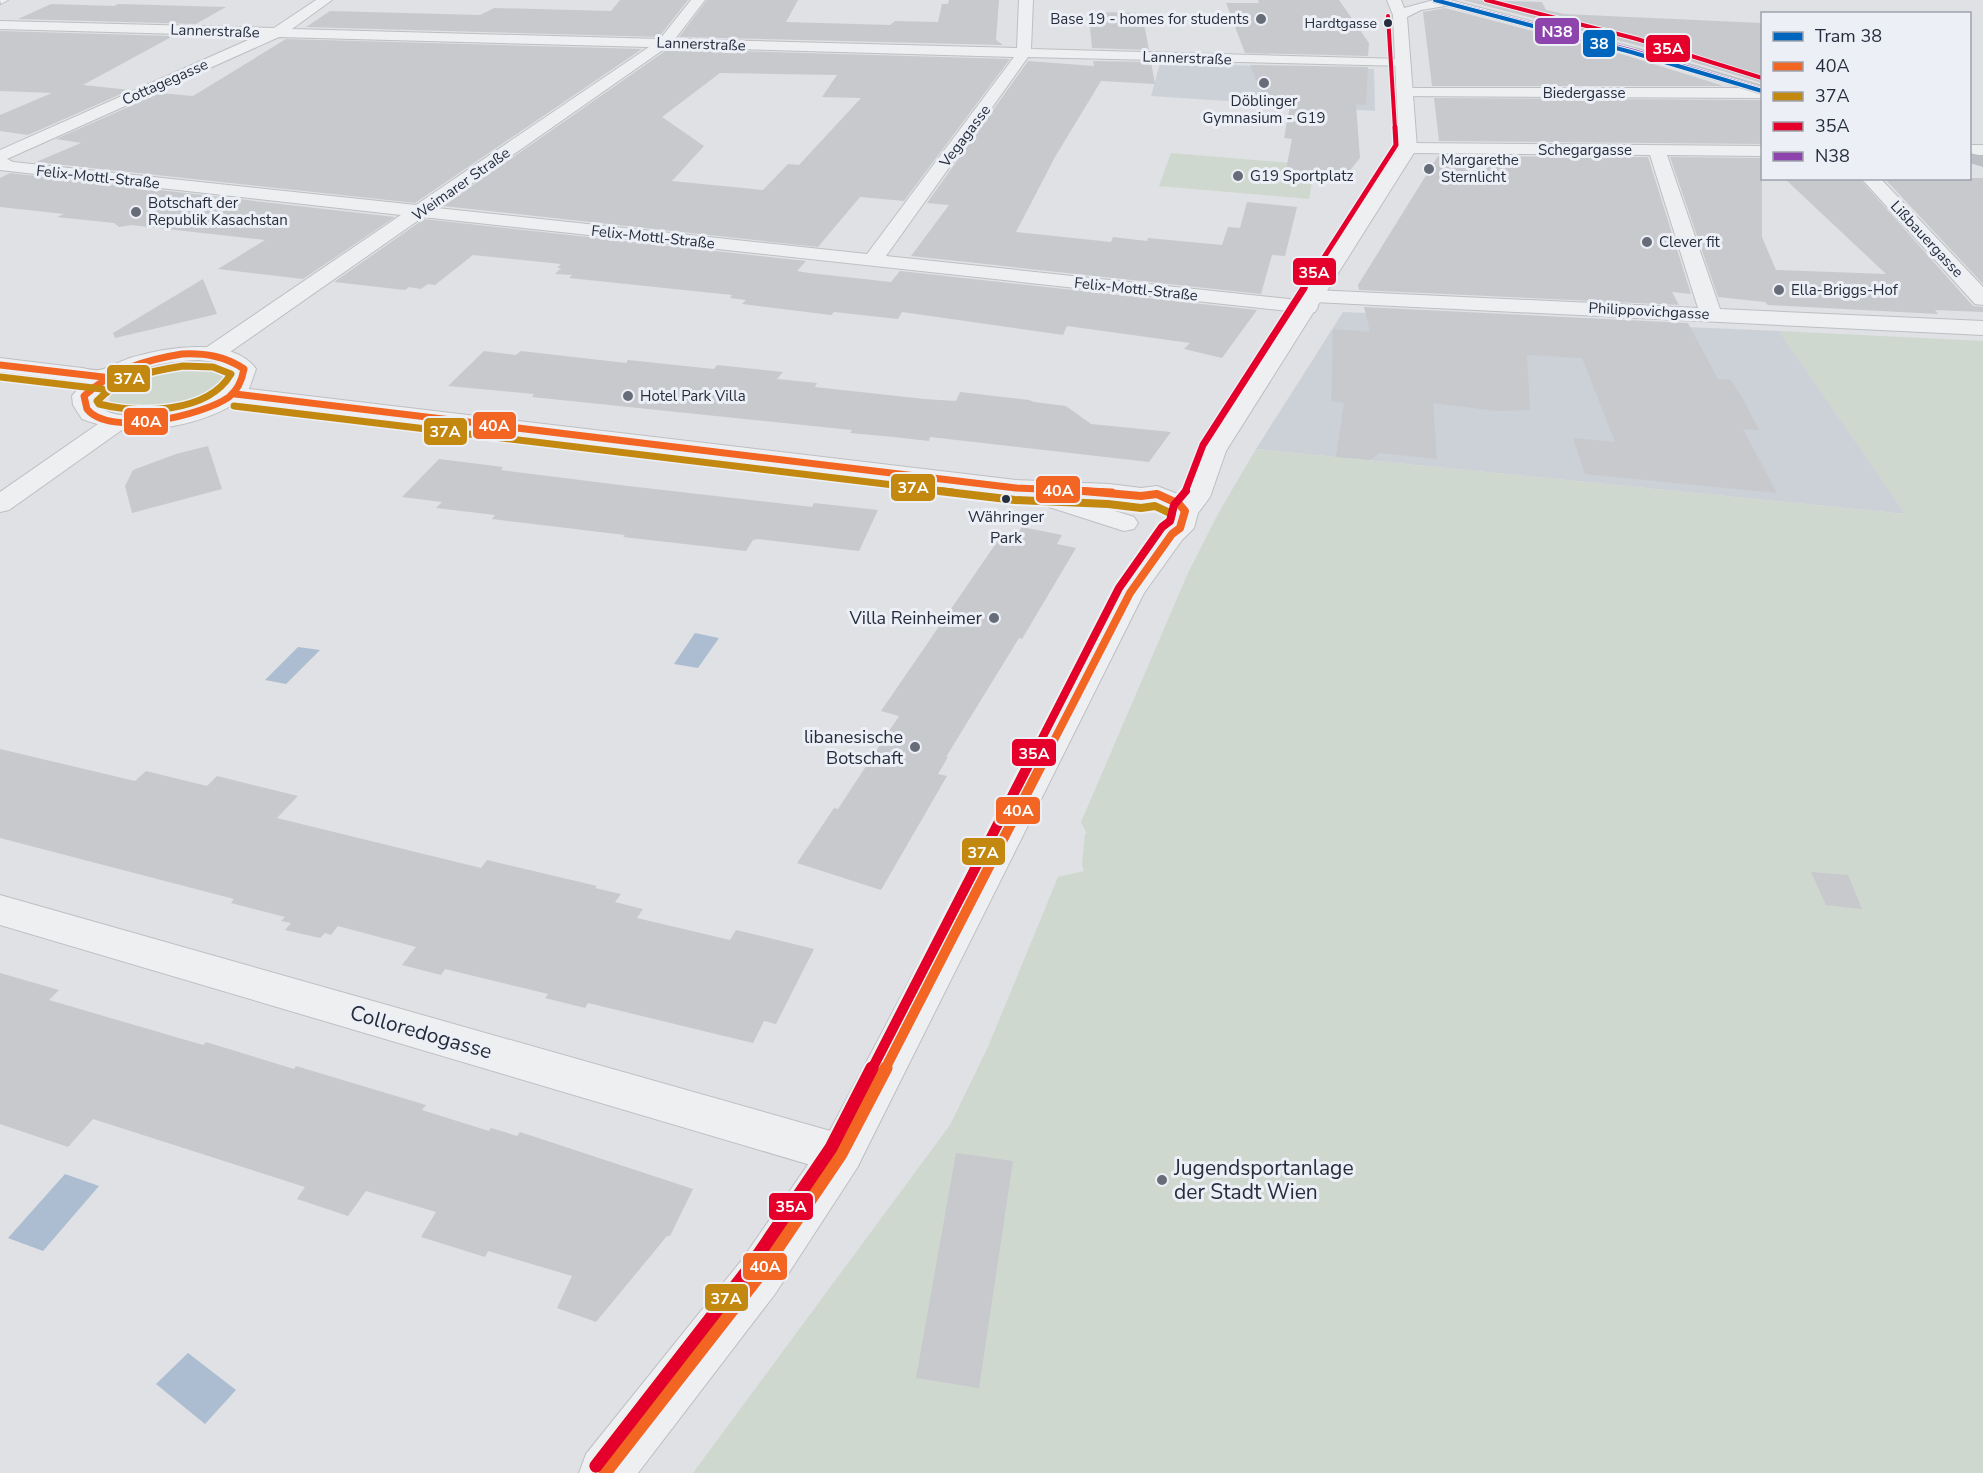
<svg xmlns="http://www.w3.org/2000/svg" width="1983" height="1473" viewBox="0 0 1983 1473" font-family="'Nunito Sans',sans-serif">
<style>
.built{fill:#ccd1d8}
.green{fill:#cfd8cf}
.water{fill:#acbdd1}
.building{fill:#c7c9cd;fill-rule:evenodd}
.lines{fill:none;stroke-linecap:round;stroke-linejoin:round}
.minor-casing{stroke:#bdbfc2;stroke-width:2}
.tertiary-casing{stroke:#bdbfc2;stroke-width:2}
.minor{fill:#eeeff1;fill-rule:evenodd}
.tertiary{fill:#eeeff1;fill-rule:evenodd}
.secondary{fill:#bdbfc4;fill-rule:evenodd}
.bus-1-far3-casing{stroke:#eceff5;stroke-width:10}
.bus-1-far2-casing{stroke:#eceff5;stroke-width:12}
.bus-1-far1-casing{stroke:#eceff5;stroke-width:15}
.bus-1-casing{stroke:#eceff5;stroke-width:17}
.bus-2-far3-casing{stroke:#eceff5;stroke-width:10}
.bus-2-far2-casing{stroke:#eceff5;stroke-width:12}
.bus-2-far1-casing{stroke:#eceff5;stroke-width:15}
.bus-2-casing{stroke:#eceff5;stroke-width:17}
.bus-3-far5-casing{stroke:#eceff5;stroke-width:6}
.bus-3-far4-casing{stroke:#eceff5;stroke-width:8}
.bus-3-far3-casing{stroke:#eceff5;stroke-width:10}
.bus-3-far2-casing{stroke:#eceff5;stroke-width:12}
.bus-3-far1-casing{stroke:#eceff5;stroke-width:15}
.bus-3-casing{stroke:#eceff5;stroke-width:17}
.bus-4-casing{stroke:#eceff5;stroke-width:6}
.bus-1-far3{stroke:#f26522;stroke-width:7}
.bus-1-far2{stroke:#f26522;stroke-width:8}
.bus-1-far1{stroke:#f26522;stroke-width:10}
.bus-1{stroke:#f26522;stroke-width:13}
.bus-2-far3{stroke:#c38810;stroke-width:7}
.bus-2-far2{stroke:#c38810;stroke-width:8}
.bus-2-far1{stroke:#c38810;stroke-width:10}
.bus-2{stroke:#c38810;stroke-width:13}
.bus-3-far5{stroke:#e4002b;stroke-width:4}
.bus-3-far4{stroke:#e4002b;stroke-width:5}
.bus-3-far3{stroke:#e4002b;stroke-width:7}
.bus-3-far2{stroke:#e4002b;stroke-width:8}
.bus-3-far1{stroke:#e4002b;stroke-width:10}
.bus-3{stroke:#e4002b;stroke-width:13}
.bus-4{stroke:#8e44ad;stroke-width:4}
.tram-1-casing{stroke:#eceff5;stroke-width:6}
.tram-1{stroke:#0065bd;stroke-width:4}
.poi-dot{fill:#676d78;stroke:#eceff5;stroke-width:2}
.bus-dot{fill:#262e3e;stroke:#eceff5;stroke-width:2}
.labels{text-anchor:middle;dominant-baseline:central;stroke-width:6;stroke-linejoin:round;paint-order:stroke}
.far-bus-label{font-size:14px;fill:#262e3e;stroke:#eceff5;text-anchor:end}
.far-poi-label{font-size:15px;fill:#262e3e;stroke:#eceff5;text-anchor:start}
.far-street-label{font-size:15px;fill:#262e3e;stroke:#eceff5}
.bus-label{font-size:16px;fill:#262e3e;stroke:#eceff5}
.poi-label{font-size:18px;fill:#262e3e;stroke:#eceff5;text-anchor:end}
.near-street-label{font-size:21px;fill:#262e3e;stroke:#eceff5}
.near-poi-label{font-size:21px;fill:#262e3e;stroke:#eceff5;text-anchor:start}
.line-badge{stroke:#eceff5;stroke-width:2}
.badge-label{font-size:16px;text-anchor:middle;font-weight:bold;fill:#fff}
</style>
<rect width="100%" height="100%" fill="#dfe1e4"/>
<path class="built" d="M1160 63 1374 69 1375 111 1151 96Z
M1343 312 1779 331 1906 514 1256 449Z"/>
<path class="green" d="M1171 153 1315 165 1309 199 1159 186Z
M1779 331 1983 341V1473H693L950 1125 988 1047 1058 877 1084 871 1082 864 1085 834H1087L1081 822 1188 573 1219 512 1256 449 1905 514Z
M192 361C206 362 223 362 226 378 210 409 136 426 110 403 106 372 170 363 192 361Z"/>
<path class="water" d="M695 633 719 638 698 668 674 664Z
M298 647 320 650 286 684 265 680Z
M65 1174 99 1186 43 1251 8 1238Z
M188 1353 236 1390 205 1424 156 1384Z"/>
<path class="building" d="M620 0H688L659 37 306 27 330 11 480 15 494 8 611 11Z
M707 0H798L786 22 890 25 895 21 938 22 942 4H948L949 0H999L996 40 1003 45 679 37Z
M1258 0H1339L1369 43 1368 56 1245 53 1226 3H1259Z
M1463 0 1542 2 1546 10 1564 14 1762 23V83L1640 46Z
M51 4 114 6 118 4 226 7 196 24 18 19Z
M1445 8 1628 56 1724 86H1432L1423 12Z
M1092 12 1142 13 1149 50 1092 48 1089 17H1092Z
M0 31 173 36 83 85 130 90 28 135 0 131V115L52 93 0 91Z
M286 39 642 49 415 203 36 162 81 143 56 139 160 93 193 96Z
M668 49 1010 59 904 201 860 197 818 247 443 206ZM720 73 837 75 822 97 861 98 799 165 788 164 763 190 672 181 704 146 662 117Z
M1028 61 1094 66 1093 61 1151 62 1155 84 1101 81 1055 157 1016 232 1111 242 1113 237 1147 241 1148 238 1222 245 1228 227 1240 228 1247 202 1297 207 1285 256 1272 255 1261 294 911 256 949 205 927 203Z
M1250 65 1368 67 1366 105 1356 104 1360 158 1339 184 1285 175 1292 139 1284 138 1291 101 1263 99Z
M1434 98 1762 100V144L1439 141Z
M1438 156 1648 157 1691 294 1672 292 1679 305 1359 290 1358 285Z
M1670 157 1762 158V237L1776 270 1886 274 1784 178H1859L1973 306 1983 307V312L1935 310 1938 314 1768 305 1765 302 1718 297Z
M10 173 395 217 303 279 218 269 265 240 131 225 119 227 114 223 57 217 64 214 0 207V178Z
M1884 178H1983V284Z
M424 219 806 261 797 271 809 273 891 282 900 271 1257 310 1222 358 1184 349 1190 343 1067 326 1063 335 902 312 898 319 834 312 831 315 742 304 746 300 730 298 732 295 569 278 572 275 555 274 561 268H557L561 264 473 255 435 285 428 284 421 289 409 287 405 290 334 282Z
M203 279 217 314 115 338 113 333Z
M1364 307 1688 323 1718 379 1731 380 1744 401 1759 430 1743 429 1777 493 1585 474 1573 438 1615 442 1582 358 1527 355 1530 410 1497 411 1433 403 1437 459 1380 453 1370 460 1336 457 1344 403 1331 401 1333 329 1370 332Z
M484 351 516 355 521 351 626 363 628 360 714 369 717 365 783 372 777 379 817 383 815 387 924 399 956 401 960 392 1029 400 1034 402 1066 406 1091 424 1171 432 1149 462 930 437 929 441 894 437 850 433 852 430 532 397 534 394 448 386Z
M208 446 222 489 132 513 125 486 133 470 176 454Z
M439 459 503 467 501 470 628 486 812 507 814 503 878 510 859 551 758 539 753 540 746 551 623 537 625 535 492 519 495 515 436 508 442 502 402 497Z
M1022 527 1062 535 1057 544 1076 548 1022 639 1019 638 946 757H948L938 774 947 776 881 890 797 863 834 808 838 809 899 716 881 711 1001 536 1006 537 1009 533 1017 534Z
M0 749 135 781 146 771 207 786 217 776 298 796 277 818 481 868 487 860 597 886 595 888 621 894 615 902 643 909 637 918 730 940 736 930 814 949 776 1024 764 1021 753 1043 588 1003 585 1008 545 998 548 994 445 969 441 975 402 965 416 947 338 926 331 935 325 933 320 938 285 930 291 923 281 921 285 917 231 903 234 899 0 838Z
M1811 872 1848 875 1862 909 1826 905Z
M0 973 59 990 49 1000 203 1045 206 1042 294 1069 296 1066 426 1105 422 1110 489 1131 491 1128 517 1136 520 1132 693 1189 670 1236H667L596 1322 557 1308 572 1276 488 1251 485 1257 421 1237 436 1212 366 1191 348 1216 297 1199 305 1187 93 1119 68 1147 0 1124Z
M956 1153 1013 1161 979 1388 916 1378Z"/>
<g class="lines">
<g class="minor-casing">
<path id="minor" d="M0 0H8L1 4Z
M316 0H332L292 29 660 39 691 0H705L675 39 1017 48 1019 0H1033L1031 49 1402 59 1407 60 1409 63 1407 66 1028 57 886 256 1307 301 1303 296 1307 292 1314 290 1698 308 1650 155 1408 153 1402 152 1399 148 1402 144 1408 143 1762 146V156L1667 155 1720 309 1983 321V335L1314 302 1318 307 1315 312 1307 313 423 217 220 359 212 361 204 359 201 354 204 349 401 215 0 170V150L257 36 0 29V21L274 28ZM279 37 649 47 416 205 13 162 7 159ZM667 47 1014 57 867 254 437 208Z
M1405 88H1762V98L1399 96 1397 93Z
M1970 145H1983V155H1970Z
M1861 178H1880L1983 287V305L1975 304Z
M117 415 126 417 129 422 126 427 9 510 0 512V492L108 417Z
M0 895 841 1134 857 1140 863 1154 857 1168 841 1174 0 925Z"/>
</g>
<g class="tertiary-casing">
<path id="tertiary" d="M1387 0H1401L1404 8 1434 0H1451L1453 2 1451 5 1421 10 1407 17 1417 148 1226 451 1210 497 1198 513 1194 528 1182 540 1144 593 857 1168 775 1294 638 1473H579L586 1454 741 1261 825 1140 1115 593 1162 528 1167 524 1171 512 1154 502 1141 504 1077 499 1134 517 1138 523 1134 529 1124 531 1049 507 1045 501 1047 497 1016 496 238 402C193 429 132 438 82 419L73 405 72 396 84 382 0 372V358C24 361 49 364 73 367 81 367 92 371 100 370 109 368 121 361 130 358 163 348 232 335 256 369L249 389 1016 480 1109 484 1141 488 1157 486 1183 496 1200 451 1399 148 1393 15ZM199 360 215 362 232 371C230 379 228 386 222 391 202 408 101 434 96 397 123 369 162 361 199 360Z"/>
</g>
<use href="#minor" class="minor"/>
<use href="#tertiary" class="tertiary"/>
<path class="secondary" d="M1431 0H1454L1639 48 1762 85V95L1629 54 1433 3Z
M1970 153 1983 156V167L1970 163Z"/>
<g class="bus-1-far3-casing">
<path id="bus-1-far3" d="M182 354C205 353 225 356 244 369 242 380 238 390 229 397 204 415 109 438 87 409L84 396C112 370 145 360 182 354Z
M0 365 103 377
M235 394 1016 488 1112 492"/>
</g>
<g class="bus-1-far2-casing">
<path id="bus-1-far2" d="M1050 748 1130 593 1172 534 1180 528 1185 511 1179 504 1157 494 1141 496 1083 491"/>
</g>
<g class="bus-1-far1-casing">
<path id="bus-1-far1" d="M885 1069 1051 746"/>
</g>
<g class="bus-1-casing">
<path id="bus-1" d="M605 1473 758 1277 841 1154 886 1068"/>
</g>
<g class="bus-2-far3-casing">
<path id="bus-2-far3" d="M183 366 213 367 231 374C207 414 139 414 99 404L97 401C120 377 151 371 183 366Z
M0 377 102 389
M234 406 952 492"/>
</g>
<g class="bus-2-far2-casing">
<path id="bus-2-far2" d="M939 491 1015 500 1108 504 1141 508 1155 506 1172 514 1170 521 1162 527 1119 588 1037 748"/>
</g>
<g class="bus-2-far1-casing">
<path id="bus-2-far1" d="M872 1069 1038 746"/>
</g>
<g class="bus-2-casing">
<path id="bus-2" d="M596 1466 748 1270 831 1148 872 1068"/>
</g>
<g class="bus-3-far5-casing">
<path id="bus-3-far5" d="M1486 0 1637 39 1762 78
M1388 16 1395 129"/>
</g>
<g class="bus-3-far4-casing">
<path id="bus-3-far4" d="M1303 290 1396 145 1395 127"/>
</g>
<g class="bus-3-far3-casing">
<path id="bus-3-far3" d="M1185 492 1203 445 1304 288"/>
</g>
<g class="bus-3-far2-casing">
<path id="bus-3-far2" d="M1037 748 1119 588 1162 527 1170 521 1174 505 1186 491"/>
</g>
<g class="bus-3-far1-casing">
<path id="bus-3-far1" d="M872 1069 1038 746"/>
</g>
<g class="bus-3-casing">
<path id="bus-3" d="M596 1466 748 1270 831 1148 872 1068"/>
</g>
<g class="bus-4-casing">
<path id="bus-4" d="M1438 0 1634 51 1762 90"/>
</g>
<use href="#bus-1-far3" class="bus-1-far3"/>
<use href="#bus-1-far2" class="bus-1-far2"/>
<use href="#bus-1-far1" class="bus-1-far1"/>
<use href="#bus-1" class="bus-1"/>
<use href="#bus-2-far3" class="bus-2-far3"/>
<use href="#bus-2-far2" class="bus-2-far2"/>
<use href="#bus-2-far1" class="bus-2-far1"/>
<use href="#bus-2" class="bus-2"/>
<use href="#bus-3-far5" class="bus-3-far5"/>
<use href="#bus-3-far4" class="bus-3-far4"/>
<use href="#bus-3-far3" class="bus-3-far3"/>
<use href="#bus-3-far2" class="bus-3-far2"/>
<use href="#bus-3-far1" class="bus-3-far1"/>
<use href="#bus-3" class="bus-3"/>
<use href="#bus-4" class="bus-4"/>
<g class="tram-1-casing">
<path id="tram-1" d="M1435 0 1631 52 1762 91"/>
</g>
<use href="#tram-1" class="tram-1"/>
</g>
<g class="poi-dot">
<circle cx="1261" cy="19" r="6"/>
<circle cx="1264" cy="83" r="6"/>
<circle cx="1429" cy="169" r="6"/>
<circle cx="1238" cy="176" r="6"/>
<circle cx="136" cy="212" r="6"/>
<circle cx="1647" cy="242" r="6"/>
<circle cx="1779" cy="290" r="6"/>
<circle cx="628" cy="396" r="6"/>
<circle cx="994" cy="618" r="6"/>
<circle cx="915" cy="747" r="6"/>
<circle cx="1162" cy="1180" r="6"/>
</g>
<g class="bus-dot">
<circle cx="1388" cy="23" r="5"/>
<circle cx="1006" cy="499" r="5"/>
</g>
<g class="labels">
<g class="far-bus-label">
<text x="1377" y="23">Hardtgasse</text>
</g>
<g class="far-poi-label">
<text x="1249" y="19" text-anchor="end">Base 19 - homes for students</text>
<text x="1264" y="101" text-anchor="middle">Döblinger<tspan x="1264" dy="17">Gymnasium - G19</tspan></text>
<text x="1441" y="160">Margarethe<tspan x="1441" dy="17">Sternlicht</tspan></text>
<text x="1250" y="176">G19 Sportplatz</text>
<text x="148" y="203">Botschaft der<tspan x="148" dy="17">Republik Kasachstan</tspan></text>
<text x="1659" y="242">Clever fit</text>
<text x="1791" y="290">Ella-Briggs-Hof</text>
<text x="640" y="396">Hotel Park Villa</text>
</g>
<g class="far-street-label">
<text transform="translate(215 31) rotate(2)">Lannerstraße</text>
<text transform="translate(701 44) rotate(2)">Lannerstraße</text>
<text transform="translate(1187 58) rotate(2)">Lannerstraße</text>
<text transform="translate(165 82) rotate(-24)">Cottagegasse</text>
<text x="1584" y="93">Biedergasse</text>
<text transform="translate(965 136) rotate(-53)">Vegagasse</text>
<text x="1585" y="150">Schegargasse</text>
<text transform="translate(98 177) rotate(6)">Felix-Mottl-Straße</text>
<text transform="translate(461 184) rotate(-35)">Weimarer Straße</text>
<text transform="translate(653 237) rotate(6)">Felix-Mottl-Straße</text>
<text transform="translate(1927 239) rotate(47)">Lißbauergasse</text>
<text transform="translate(1136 289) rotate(6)">Felix-Mottl-Straße</text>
<text transform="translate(1649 311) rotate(3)">Philippovichgasse</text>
</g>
<g class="bus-label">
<text x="1006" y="517">Währinger<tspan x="1006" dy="21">Park</tspan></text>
</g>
<g class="poi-label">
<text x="982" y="618">Villa Reinheimer</text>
<text x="903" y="737">libanesische<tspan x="903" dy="21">Botschaft</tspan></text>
</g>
<g class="near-street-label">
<text transform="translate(421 1032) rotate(16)">Colloredogasse</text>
</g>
<g class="near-poi-label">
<text x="1174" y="1168">Jugendsportanlage<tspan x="1174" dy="24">der Stadt Wien</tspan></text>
</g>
</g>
<g class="line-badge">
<rect x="1534" y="17" width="46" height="28" rx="6" fill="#8e44ad"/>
<rect x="1582" y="29" width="34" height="29" rx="6" fill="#0065bd"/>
<rect x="1645" y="34" width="46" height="29" rx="6" fill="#e4002b"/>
<rect x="1292" y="257" width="45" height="29" rx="6" fill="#e4002b"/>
<rect x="106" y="364" width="45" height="29" rx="6" fill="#c38810"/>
<rect x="123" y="407" width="46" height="29" rx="6" fill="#f26522"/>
<rect x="472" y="411" width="45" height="29" rx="6" fill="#f26522"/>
<rect x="423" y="417" width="45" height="29" rx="6" fill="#c38810"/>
<rect x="890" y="473" width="46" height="29" rx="6" fill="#c38810"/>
<rect x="1035" y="475" width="46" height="29" rx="6" fill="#f26522"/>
<rect x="1011" y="738" width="46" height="29" rx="6" fill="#e4002b"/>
<rect x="995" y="796" width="46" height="29" rx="6" fill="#f26522"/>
<rect x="961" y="837" width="45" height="29" rx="6" fill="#c38810"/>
<rect x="768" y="1192" width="46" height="29" rx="6" fill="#e4002b"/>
<rect x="742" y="1252" width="46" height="29" rx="6" fill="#f26522"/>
<rect x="704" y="1283" width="45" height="29" rx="6" fill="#c38810"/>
</g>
<g class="badge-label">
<text x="1557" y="37">N38</text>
<text x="1599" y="49">38</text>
<text x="1668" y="54">35A</text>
<text x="1314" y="278">35A</text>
<text x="129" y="384">37A</text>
<text x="146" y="427">40A</text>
<text x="494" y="431">40A</text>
<text x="445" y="437">37A</text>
<text x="913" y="493">37A</text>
<text x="1058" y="496">40A</text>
<text x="1034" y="759">35A</text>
<text x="1018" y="816">40A</text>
<text x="983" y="858">37A</text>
<text x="791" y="1212">35A</text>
<text x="765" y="1272">40A</text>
<text x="726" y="1304">37A</text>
</g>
<rect x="1761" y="12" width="210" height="168" fill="#eceff5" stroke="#9da2ac" stroke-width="1.5"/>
<rect x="1773" y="32" width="30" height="9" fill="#0065bd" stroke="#9da2ac" stroke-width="1.5"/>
<text x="1815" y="42" font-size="18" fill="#262e3e">Tram 38</text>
<rect x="1773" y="62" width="30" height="9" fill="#f26522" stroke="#9da2ac" stroke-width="1.5"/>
<text x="1815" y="72" font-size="18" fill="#262e3e">40A</text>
<rect x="1773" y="92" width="30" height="9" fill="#c38810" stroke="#9da2ac" stroke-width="1.5"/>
<text x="1815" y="102" font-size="18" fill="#262e3e">37A</text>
<rect x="1773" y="122" width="30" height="9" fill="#e4002b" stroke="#9da2ac" stroke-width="1.5"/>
<text x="1815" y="132" font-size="18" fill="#262e3e">35A</text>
<rect x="1773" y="152" width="30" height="9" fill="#8e44ad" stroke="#9da2ac" stroke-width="1.5"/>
<text x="1815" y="162" font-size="18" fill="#262e3e">N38</text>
</svg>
